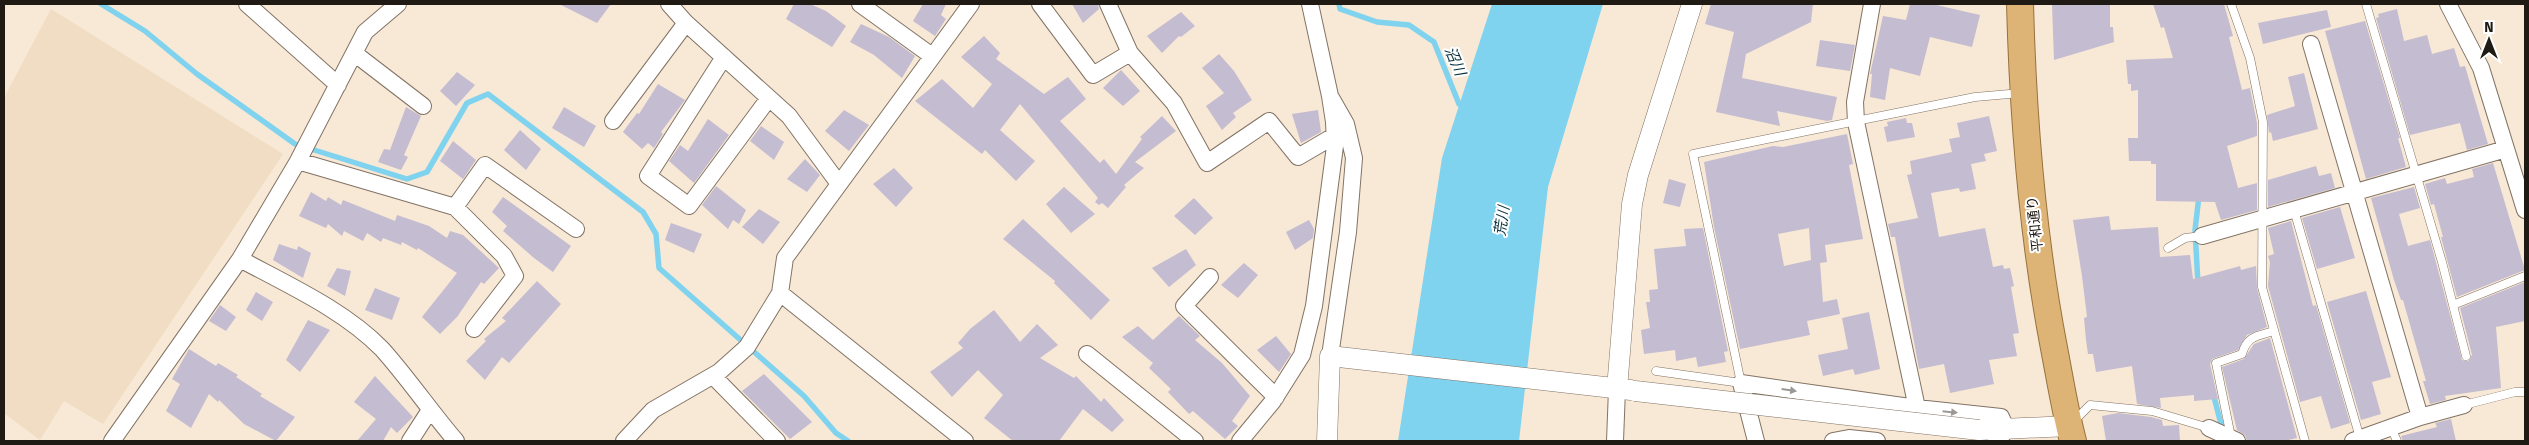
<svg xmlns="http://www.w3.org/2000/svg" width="2529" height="445" viewBox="0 0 2529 445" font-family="'Fira Sans','Noto Sans JP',sans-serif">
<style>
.built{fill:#f1dcc4}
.water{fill:#80d3ee}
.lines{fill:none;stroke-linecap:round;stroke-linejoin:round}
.stream{stroke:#80d3ee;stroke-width:5.5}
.building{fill:#c4bcd1;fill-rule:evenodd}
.service-casing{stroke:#827364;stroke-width:9}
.minor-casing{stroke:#827364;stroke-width:18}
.tertiary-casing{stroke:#827364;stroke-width:21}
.trunk-casing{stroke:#96723d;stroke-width:28}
.service{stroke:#fff;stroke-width:8}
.minor{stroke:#fff;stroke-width:16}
.tertiary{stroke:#fff;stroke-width:20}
.trunk{stroke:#deb476;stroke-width:26}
.tertiary-bridge-casing{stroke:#827364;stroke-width:21;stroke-linecap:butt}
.tertiary-bridge{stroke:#fff;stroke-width:20}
.oneway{fill:#9b9895}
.labels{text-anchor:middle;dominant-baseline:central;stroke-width:4;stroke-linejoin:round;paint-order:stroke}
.street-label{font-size:14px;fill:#201a14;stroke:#fff}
.water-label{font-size:15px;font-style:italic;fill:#06303b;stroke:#fff}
</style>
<rect width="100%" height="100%" fill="#f8e8d6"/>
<path class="built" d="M51 9 283 154 103 424 64 401 40 440 4 413V98Z"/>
<path class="water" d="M1492 4H1603L1548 187 1519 441H1398L1442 158Z"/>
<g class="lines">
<path class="stream" d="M101 4 145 31 197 74 295 144 407 179 427 172 467 103 488 94 643 212 656 234 659 268 804 396 836 433 848 441
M1339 4 1340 9 1377 22 1409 25 1434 42 1459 104 1465 108
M2198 284 2195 230 2199 196
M2213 393 2222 428"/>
</g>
<path class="building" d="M559 4H611L597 23Z
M794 4H810L826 11 846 26 832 47 786 19Z
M923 4H946L941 15 946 19 935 36 913 21Z
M1072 4H1098L1099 9 1083 23Z
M1711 4H1813L1811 22 1746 54 1742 78 1837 97 1832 120 1827 121 1777 111 1780 126 1716 112 1734 32 1705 24Z
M1910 4H1932L1980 15 1972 47 1930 37 1920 76 1890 68 1885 100 1870 97 1872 74H1870L1883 16 1906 20Z
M2052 4H2110V27H2113L2114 42 2054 60Z
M2153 4H2224L2233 36 2229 37 2242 90 2250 88 2257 123V136L2227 146 2238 188 2257 183V210L2221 220 2215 202 2156 201V164H2151V161H2129L2128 138H2138V90L2131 91V84H2128L2126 60 2173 58 2164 27 2161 28Z
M2397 9 2404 41 2427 35 2432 54 2454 48 2460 67 2465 66 2488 144 2467 150 2460 123 2410 135 2376 18 2379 17 2378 14Z
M2327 10 2331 27 2263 44 2258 23Z
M1181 12 1195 26 1181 37 1179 36 1162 53 1147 36Z
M2365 21 2400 138H2398L2406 167 2366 179 2325 31Z
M861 24 889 37 915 56 902 78 874 55 850 42Z
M984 36 1000 53 996 59 1044 94 1068 77 1086 99 1060 121 1100 163 1104 159 1116 174 1142 139 1140 137 1162 116 1176 131 1135 162 1144 168 1124 185 1126 187 1108 208 1102 203 1099 205 1095 202 1098 198 1020 104 1000 130 1035 161 1016 181 985 150 982 154 915 101 942 79 973 108 992 84 961 57Z
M1820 40 1855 45 1850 71 1816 66Z
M1219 54 1234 71 1252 100 1233 113 1236 117 1222 130 1206 106 1224 93 1202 68Z
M1121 70 1140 91 1123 106 1103 88Z
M457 72 475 85 456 106 440 91Z
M2304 73 2318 129 2273 141 2271 132 2269 133 2267 115 2295 106 2288 77Z
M658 84 685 100 661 132 663 134 654 148 648 143 642 149 623 132 637 113 639 114Z
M406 107 421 116 404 155 408 157 401 170 378 162 384 149 390 150Z
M564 107 596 126 584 147 552 128Z
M844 110 869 125 849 151 825 131Z
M1318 110 1321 132 1301 143 1292 114Z
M1989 116 1997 151 1984 154 1986 161 1971 164 1976 189 1960 192 1959 188 1931 193 1939 237 1985 228 1993 267 2003 265 2004 269 2010 268 2014 286 2011 287 2019 333 2013 334 2017 356 1989 360 1994 384 1950 393 1944 364 1919 369 1895 237H1891L1888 224 1918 218 1907 175 1912 174 1910 161 1952 152 1949 139 1960 137 1957 123Z
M1906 118 1907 123H1912L1915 137 1887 142 1884 127 1888 126 1887 122Z
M708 119 729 135 694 183 669 161 680 145 688 151Z
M761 126 784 142 774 160 750 141Z
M520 130 541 149 526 170 504 150Z
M1847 134 1853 164 1849 165 1863 239 1825 245 1827 262 1820 263 1823 302 1837 299 1840 314 1807 321 1810 335 1740 349 1714 227 1704 162 1773 146 1783 147ZM1809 228 1811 260 1784 266 1778 234Z
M453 141 476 160 463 179 440 161Z
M805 159 820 175 807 192 787 179Z
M2493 163 2525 270 2457 297 2441 237H2443L2434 204 2431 205 2425 184 2445 178 2447 184 2474 177 2472 169Z
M2316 166 2319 176 2331 173 2335 188 2268 207V180Z
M894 168 913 188 896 207 873 184Z
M1669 179 1686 184 1680 207 1663 203Z
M716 186 746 210 739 224 733 220 728 229 702 205Z
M1064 187 1095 214 1071 233 1046 204Z
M2414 187 2420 208 2399 214 2408 246 2430 240 2462 360 2468 361 2472 355 2460 308 2525 282V321L2496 327 2501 388 2445 396 2446 400 2430 404 2423 381H2426L2403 300H2401L2394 280 2371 198Z
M311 192 326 201 328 197 341 205 343 200 395 221 397 215 429 226 447 238 450 231 463 235 499 268 484 284 481 282 457 317 440 334 422 317 457 273 418 248 417 250 402 242 401 245 383 238 381 242 367 233 363 241 344 231 342 236 328 224 326 228 299 216Z
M503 197 571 246 553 272 534 258 503 231 507 226 492 212Z
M1194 198 1213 218 1195 235 1174 216Z
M2340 207 2355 258 2317 269 2302 218Z
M759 209 780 222 763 244 742 227Z
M2109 216 2111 230 2158 227 2160 257 2190 255 2193 279 2240 266 2241 270 2256 266 2257 288 2267 327 2247 335 2238 350 2212 359 2210 364 2218 399 2194 401V395L2160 398 2161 408 2137 404 2132 366 2096 372 2093 354H2088L2086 340 2084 318 2087 317 2082 276 2073 220Z
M1023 219 1110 300 1091 320 1054 283 1055 281 1003 239Z
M1309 220 1314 229 1313 238 1295 250 1286 232Z
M2291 221 2313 306 2316 305 2350 423 2331 429 2321 396 2300 402 2268 286 2270 262 2268 256 2274 254 2268 228Z
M671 223 702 234 694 253 665 240Z
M1703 228 1728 351 1724 352 1726 362 1698 367 1696 357 1676 361 1675 350 1644 354 1641 330 1650 328 1646 302H1650L1649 290 1658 289 1654 249 1686 246 1684 229Z
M279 244 297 250 298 246 311 253 303 278 273 260Z
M1186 249 1196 265 1169 287 1152 268Z
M1244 263 1258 275 1238 298 1221 285Z
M337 268 351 271 345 296 327 286Z
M537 281 561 304 509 363 502 357 485 380 466 361 486 341 484 339 506 321 502 318Z
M375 288 400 298 392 320 365 310Z
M2366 291 2391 377 2372 382 2381 414 2361 420 2327 302Z
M256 292 273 302 262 321 246 310Z
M220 305 236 317 226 331 209 321Z
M994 310 1020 342 1037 324 1058 345 1040 358 1074 378 1076 376 1101 402 1104 398 1124 420 1112 432 1083 409 1059 441H1013L984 418 1003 395 978 370 952 397 930 372 963 348 958 343 970 329Z
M1869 312 1880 369 1855 375 1853 369 1823 376 1818 355 1848 349 1842 318Z
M1179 316 1200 336 1195 340 1222 363 1250 396 1232 421 1238 426 1225 439 1193 411 1189 414 1168 392 1171 389 1149 368 1153 363 1122 337 1138 326 1153 340Z
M308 320 330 330 300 372 286 360Z
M1276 336 1291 354 1279 372 1257 350Z
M2270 338 2297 438 2284 441H2247L2245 435 2237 430 2222 367 2244 359 2254 344Z
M189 349 216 366 218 363 238 375 236 377 262 394 260 396 295 417 276 441 244 424 219 400 218 402 209 394 191 428 166 411 180 384 172 379Z
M764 374 812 422 790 439 742 391Z
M375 376 413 417 397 433 391 427 383 441H357L376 419 354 402Z
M2118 413 2151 417 2162 420 2163 426 2179 425 2180 441H2106L2102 416Z
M2451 419 2456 441H2403L2401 436 2437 427 2435 423Z"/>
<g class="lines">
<g class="service-casing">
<path id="service" d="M2231 4 2250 58 2263 122 2262 287 2305 441
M2366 4 2442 262 2466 356
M2294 210 2360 438
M2168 248 2185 238 2202 236
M2453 305 2525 276
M1656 371 1741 383 1693 154 1975 97 2021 93
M2464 405 2515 392H2525
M2074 421 2090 405 2152 411 2209 428
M2391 427 2397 441
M2231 437 2216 363 2242 354C2247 336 2257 336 2274 331"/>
</g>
<g class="minor-casing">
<path id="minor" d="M247 4 338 85
M860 4 932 56
M1040 4 1093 75 1130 53
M1108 4 1130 53 1174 103 1207 163 1269 121 1298 157 1334 136
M1310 4 1330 96 1346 124 1354 158 1348 232 1330 356
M1872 4 1855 102 1856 122 1917 408
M2448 4 2481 68 2525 210
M686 23 789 116 839 184
M2311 44 2420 417
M354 53 423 106
M724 57 648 176 689 206 769 98
M613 121 686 23 669 4
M298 161 455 207 504 256 515 276 474 329
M455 207 485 165 576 229
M2202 236 2506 149
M240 259C288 285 344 310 382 349 408 378 431 412 456 441
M1210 277 1184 306 1276 397
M780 293 965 441
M1087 354 1195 441
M713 376 777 441
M2209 428 2237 441
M112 441 240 259 298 161 365 32 398 4
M410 441 430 410
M624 441 653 410 719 372 747 347 780 293 785 258 971 4
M1240 441 1273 401 1302 355 1314 306 1335 146 1334 122 1330 96
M1615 441 1617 389
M1756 441 1741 383 1917 408 2001 417 2007 430 1996 441
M1833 441 1849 438 1877 441
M2353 441 2420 417 2464 405"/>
</g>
<g class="tertiary-casing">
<path id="tertiary" d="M1617 389 1632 204 1638 175 1692 4
M1979 430 2069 426
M1327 441 1330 356 1631 390"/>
</g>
<g class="trunk-casing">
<path id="trunk" d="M2020 4C2023 119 2032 234 2054 348 2060 379 2065 411 2073 441"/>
</g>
<use href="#service" class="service"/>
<use href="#minor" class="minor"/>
<use href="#tertiary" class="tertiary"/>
<use href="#trunk" class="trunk"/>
<g class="tertiary-bridge-casing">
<path id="tertiary-bridge" d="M1635 391 1979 430"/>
</g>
<use href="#tertiary-bridge" class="tertiary-bridge"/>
</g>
<defs><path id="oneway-solid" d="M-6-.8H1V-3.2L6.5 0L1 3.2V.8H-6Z" transform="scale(1.25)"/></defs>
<g class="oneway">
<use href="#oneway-solid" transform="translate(1789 390) rotate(8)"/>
<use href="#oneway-solid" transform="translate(1950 412) rotate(6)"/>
</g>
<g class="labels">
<g class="street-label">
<text transform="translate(2035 224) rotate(-96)">平和通り</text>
</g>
<g class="water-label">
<text transform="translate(1455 61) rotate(67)">沼川</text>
<text transform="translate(1502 221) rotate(-82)">荒川</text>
</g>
</g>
<rect width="2529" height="445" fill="none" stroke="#201a14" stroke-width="10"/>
<g transform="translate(2489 40)" stroke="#ffffff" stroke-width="4" paint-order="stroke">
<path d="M0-4L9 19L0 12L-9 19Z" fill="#201a14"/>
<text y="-8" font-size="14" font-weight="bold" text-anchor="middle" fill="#201a14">N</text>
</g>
</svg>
